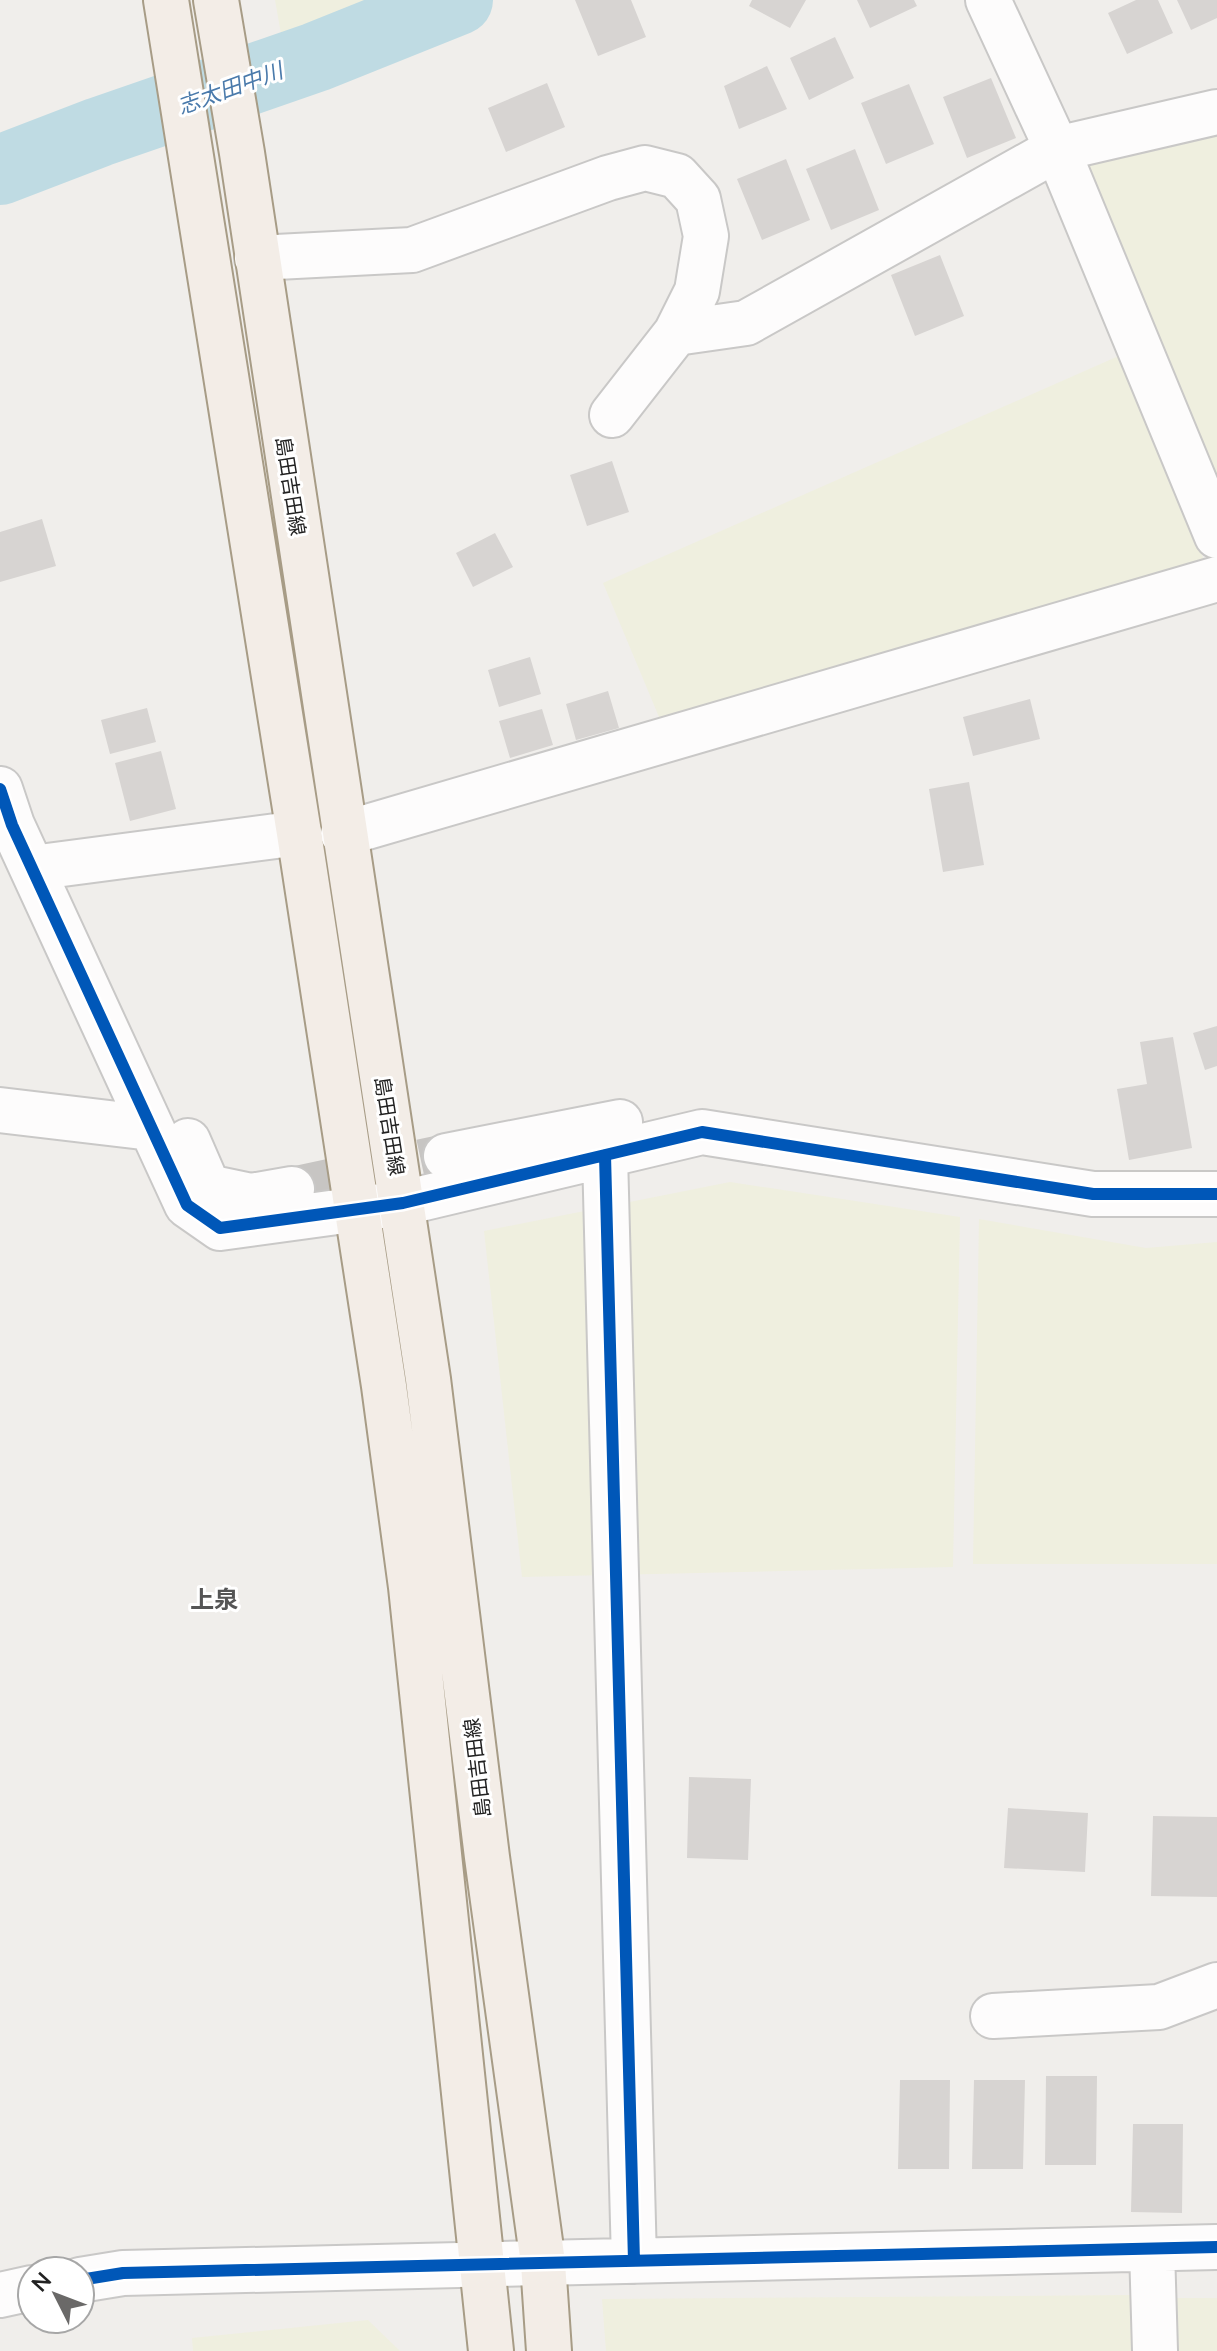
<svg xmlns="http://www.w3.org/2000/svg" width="1217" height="2351" viewBox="0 0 1217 2351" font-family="Mulish,'Noto Sans JP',sans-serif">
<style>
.farmland{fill:#efefdf}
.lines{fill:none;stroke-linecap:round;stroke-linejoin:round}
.river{stroke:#bfdbe3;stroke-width:70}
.building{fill:#d7d4d2}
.minor-tunnel{stroke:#c7c5c3;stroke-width:44;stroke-dasharray:44 22;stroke-linecap:butt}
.minor-casing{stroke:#c9c8c7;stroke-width:48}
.major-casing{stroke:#a79c86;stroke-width:48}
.minor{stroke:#fdfcfc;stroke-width:44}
.major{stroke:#f3ede7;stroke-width:44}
.cycleway-casing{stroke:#fff;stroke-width:17}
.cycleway{stroke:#0057b8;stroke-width:12}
.labels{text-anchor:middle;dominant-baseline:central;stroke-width:6;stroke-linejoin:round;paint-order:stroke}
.street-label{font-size:20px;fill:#222;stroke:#fff}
.water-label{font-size:22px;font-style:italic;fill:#4a7aab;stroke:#fff}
.quarter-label{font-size:24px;font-weight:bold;fill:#555;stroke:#fff}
</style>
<rect width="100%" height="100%" fill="#f0eeeb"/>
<path class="farmland" d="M275 0H366L281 34Z
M1217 135V481L1080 156Z
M1139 347 1210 581 659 717 603 583Z
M730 1182 960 1217 953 1567 522 1577 484 1231Z
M979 1219 1146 1248 1217 1242V1564H973Z
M1135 2295 1136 2351H606L602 2299Z
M1177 2298H1217V2351H1178Z
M368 2320 400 2351H193L192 2338Z"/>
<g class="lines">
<path class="river" d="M0 170 99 132 316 57 458 0"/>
</g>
<path class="building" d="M575 0H631L646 37 598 56Z
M752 0H806L790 28 749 6Z
M857 0H914L917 6 870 28Z
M1136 0H1158L1173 33 1127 54 1108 13Z
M1177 0H1217V18L1191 30Z
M835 37 854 78 809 100 790 58Z
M767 66 787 109 739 129 724 86Z
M991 78 1016 138 967 158 943 97Z
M547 83 565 127 506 152 488 108Z
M909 84 934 144 886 164 861 103Z
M855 149 879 210 831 230 806 169Z
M786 159 810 220 762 240 737 179Z
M940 255 964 316 915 336 891 275Z
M612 461 629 512 587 526 570 475Z
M42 519 56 566 0 582V532Z
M495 533 513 567 473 587 456 553Z
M530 657 541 694 499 707 488 670Z
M608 691 619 728 576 740 566 704Z
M1030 699 1040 739 973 756 963 717Z
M147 708 156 742 110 754 101 720Z
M542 709 553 745 510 758 499 721Z
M161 751 176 809 130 821 115 763Z
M969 782 984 865 943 872 929 789Z
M1217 1026V1066L1205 1070 1193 1033Z
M1173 1037 1192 1148 1129 1160 1117 1089 1147 1084 1140 1042Z
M689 1777 751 1779 748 1860 687 1858Z
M1008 1808 1088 1813 1085 1872 1004 1868Z
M1153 1816 1217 1817V1897L1151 1896Z
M1046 2076H1097L1096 2165H1045Z
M900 2080H950L949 2169H898Z
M974 2080H1025L1023 2169H972Z
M1133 2124H1183L1182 2213 1131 2212Z"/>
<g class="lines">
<path class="minor-tunnel" d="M292 1189 446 1156"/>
<g class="minor-casing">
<path id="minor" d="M988 0 1057 149 1217 536
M257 258 412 250 608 178 645 168 677 176 698 199 706 236 697 291 676 333 612 415
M676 333 746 323 1057 149 1217 112
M0 789 12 825 187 1205 220 1228 403 1203 702 1132 1093 1194H1217
M343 834 1217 579
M32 868 299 833
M0 1110 151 1128
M188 1141 208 1187 251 1196 292 1189
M605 1155 634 2261
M446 1156 620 1122
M993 2016 1159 2007 1217 1985
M1152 2249 1155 2351
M80 2280 123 2273 1217 2247
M0 2295 32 2288"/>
</g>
<g class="major-casing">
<path id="major" d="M166 0 299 833 384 1386 411 1587 491 2351
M216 0 242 153 428 1379 487 1857 543 2263 549 2351"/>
</g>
<use href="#minor" class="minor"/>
<use href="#major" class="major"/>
<g class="cycleway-casing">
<path id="cycleway" d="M0 789 12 825 187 1205 220 1228 403 1203 702 1132 1093 1194H1217
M605 1155 634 2261
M80 2280 123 2273 1217 2247"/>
</g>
<use href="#cycleway" class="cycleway"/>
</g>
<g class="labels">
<g class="street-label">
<text transform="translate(291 486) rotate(81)">島田吉田線</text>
<text transform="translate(390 1126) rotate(81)">島田吉田線</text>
<text transform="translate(477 1768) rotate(-97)">島田吉田線</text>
</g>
<g class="water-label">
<text transform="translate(230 88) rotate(-20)">志太田中川</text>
</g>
<g class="quarter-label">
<text x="214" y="1599">上泉</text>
</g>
</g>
<g transform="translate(56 2295) rotate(312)"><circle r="38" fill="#ffffff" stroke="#a7a7a7" stroke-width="2"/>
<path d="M0-6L14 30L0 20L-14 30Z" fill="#6a6968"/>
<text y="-12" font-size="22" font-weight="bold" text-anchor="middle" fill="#222222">N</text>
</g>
</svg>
